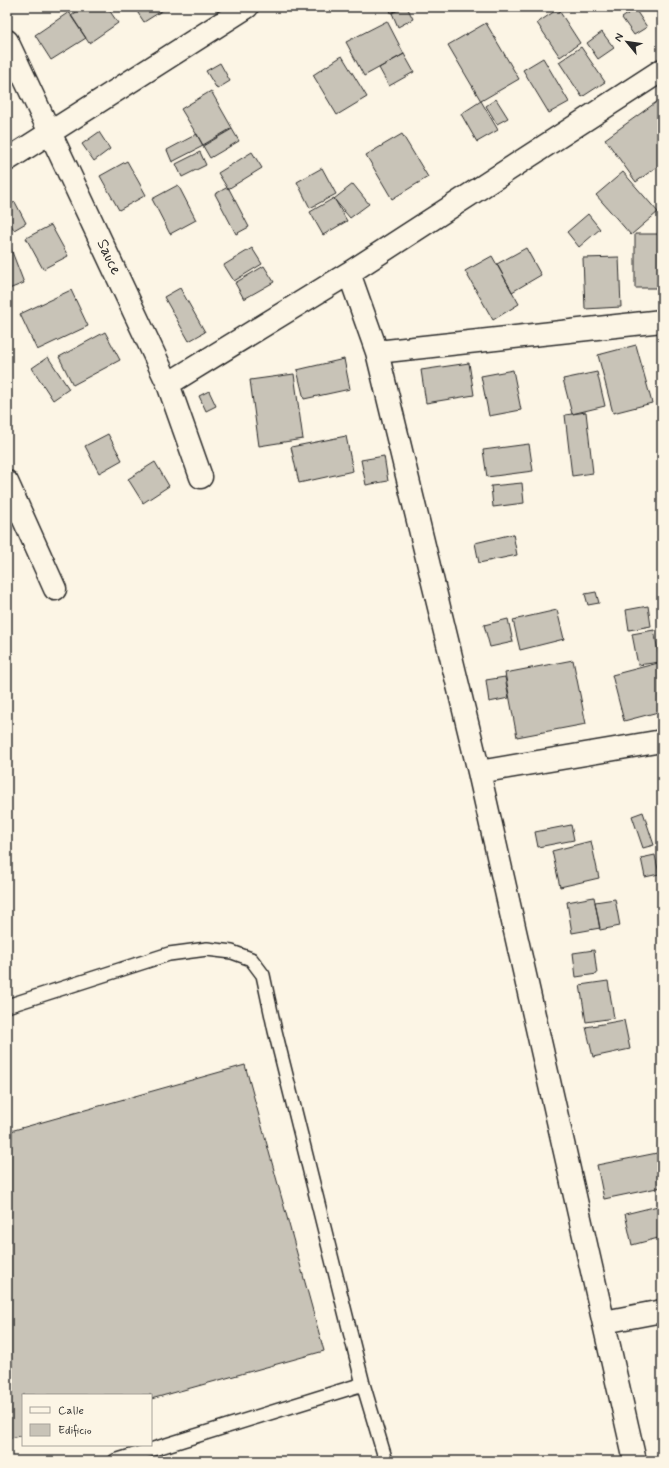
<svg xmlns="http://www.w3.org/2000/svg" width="669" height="1468" viewBox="0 0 669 1468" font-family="Mynerve,sans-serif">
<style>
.building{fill:#c8c3b7;stroke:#2b2b2b}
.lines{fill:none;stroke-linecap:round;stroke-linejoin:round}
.lane-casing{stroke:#2b2b2b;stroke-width:16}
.street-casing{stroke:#2b2b2b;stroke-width:25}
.lane{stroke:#fcf5e5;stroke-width:13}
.street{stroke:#fcf5e5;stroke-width:22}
.labels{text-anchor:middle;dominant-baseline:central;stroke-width:4;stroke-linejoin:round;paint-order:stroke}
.street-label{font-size:16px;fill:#2b2b2b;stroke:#fcf5e5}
</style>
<rect width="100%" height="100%" fill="#fcf5e5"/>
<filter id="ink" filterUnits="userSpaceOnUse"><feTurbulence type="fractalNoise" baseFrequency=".025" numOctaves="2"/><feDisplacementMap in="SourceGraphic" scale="8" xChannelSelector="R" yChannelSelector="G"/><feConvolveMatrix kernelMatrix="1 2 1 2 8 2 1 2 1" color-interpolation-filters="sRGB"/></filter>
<g filter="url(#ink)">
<path class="building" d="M83 7H107L118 23 89 43 71 16Z
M134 7H168L144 22Z
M389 7H404L391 13Z
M404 7H407L413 19 398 27 392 13Z
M558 9 580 43 560 57 537 23Z
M635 9 647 27 634 35 622 18Z
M69 12 86 38 51 60 35 35Z
M387 21 404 54 364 76 346 42Z
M486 23 519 79 481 101 448 45Z
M602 32 614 48 598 59 587 43Z
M581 47 605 82 582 97 559 62Z
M404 54 414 72 389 86 379 68Z
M342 56 367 97 337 115 313 75Z
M543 58 569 102 549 113 523 70Z
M220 63 230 81 217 89 206 71Z
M211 91 232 128 203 145 181 109Z
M662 98V163L636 182 605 139Z
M496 99 508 118 497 124 486 106Z
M481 101 498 130 477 142 461 114Z
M232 129 239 141 210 158 203 146Z
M99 132 110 149 94 161 82 144Z
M197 134 203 146 172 162 167 150Z
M402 134 428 177 392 199 366 155Z
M200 152 206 165 182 177 176 164Z
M252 152 262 168 228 189 218 173Z
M127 161 146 195 119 210 100 176Z
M322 168 336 194 310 208 297 182Z
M623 172 658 212 631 235 596 195Z
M353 184 369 204 350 218 334 199Z
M178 185 196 220 170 234 152 199Z
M228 187 249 227 236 234 215 194Z
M334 198 347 221 323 235 310 212Z
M15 202 26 223 14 230 7 218V206Z
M588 214 600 229 579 247 567 232Z
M51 225 68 256 43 269 26 238Z
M635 234H662V288H635Z
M9 244 24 283 9 289 7 284V245Z
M252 248 262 264 234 281 224 265Z
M526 248 541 275 512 292 497 264Z
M492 256 519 304 493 320 465 271Z
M619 257 621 307 585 309 583 258Z
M264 266 274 282 244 299 235 283Z
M180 288 205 332 189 341 164 297Z
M71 290 88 326 37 350 20 314Z
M105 332 120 360 73 385 59 357Z
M636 345 652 403 613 413 598 355Z
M48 357 69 389 53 400 32 368Z
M344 359 350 389 304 399 297 370Z
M469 363 474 395 426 403 421 370Z
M513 370 521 410 489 416 481 376Z
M597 372 605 406 572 414 563 379Z
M294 374 303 439 259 446 250 380Z
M209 391 216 406 206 411 199 396Z
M586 412 593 473 572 476 565 415Z
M108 434 122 460 99 473 85 446Z
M346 436 353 471 299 483 291 447Z
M529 444 533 471 487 477 483 450Z
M384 456 388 481 366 485 361 460Z
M155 462 169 486 143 503 128 479Z
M522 483 524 503 493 507 491 486Z
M513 534 517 555 479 563 475 543Z
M596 592 599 603 588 605 585 594Z
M648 606 651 626 629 630 626 610Z
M557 610 564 639 520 650 513 620Z
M508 619 513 642 490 647 484 625Z
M654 630 660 662 638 665 632 634Z
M573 660 586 724 517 737 505 673Z
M662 662V711L624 721 612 675Z
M505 677 509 698 489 702 486 680Z
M643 812 654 845 643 848 632 816Z
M571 825 574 840 538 847 535 832Z
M591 841 599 878 560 887 552 851Z
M655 855 659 874 645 877 641 858Z
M594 897 600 928 572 933 567 902Z
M615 899 620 926 600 930 595 902Z
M594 950 597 974 576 977 573 953Z
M608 981 614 1018 586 1022 580 985Z
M624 1020 630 1049 593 1057 586 1027Z
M245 1065 324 1351 151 1399V1395H23V1435L7 1439V1132Z
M662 1152V1187L604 1199 597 1165Z
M662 1205V1237L632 1245 625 1214Z"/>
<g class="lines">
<g class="lane-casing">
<path id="lane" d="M7 1006 169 954 207 949 232 952 251 959 263 975 275 1031 363 1384 386 1461
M115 1461 363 1384"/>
</g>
<g class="street-casing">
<path id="street" d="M7 41 168 384 201 477
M7 160 247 7
M349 273 377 352 479 772 635 1461
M377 352 662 321
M168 384 349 273 662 70
M7 482 55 589
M479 772 662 741
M604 1322 662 1311"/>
</g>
<use href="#lane" class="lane"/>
<use href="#street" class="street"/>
</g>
</g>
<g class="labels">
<g class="street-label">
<text transform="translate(109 257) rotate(65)">Sauce</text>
</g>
</g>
<rect width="669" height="1468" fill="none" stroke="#fcf5e5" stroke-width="24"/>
<rect x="12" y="12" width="645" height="1444" fill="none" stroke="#2b2b2b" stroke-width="1.5" filter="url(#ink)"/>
<rect x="22" y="1394" width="130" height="52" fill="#fcf5e5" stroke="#a8a49b"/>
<rect x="30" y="1407" width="20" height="6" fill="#fcf5e5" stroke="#a8a49b"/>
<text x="58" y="1414" font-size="12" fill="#2b2b2b">Calle</text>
<rect x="30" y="1424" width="20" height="12" fill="#c8c3b7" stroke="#a8a49b"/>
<text x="58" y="1434" font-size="12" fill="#2b2b2b">Edificio</text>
<g transform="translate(627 42) rotate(299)" stroke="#fcf5e5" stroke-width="3" paint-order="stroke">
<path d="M0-3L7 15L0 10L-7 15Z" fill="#2b2b2b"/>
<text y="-6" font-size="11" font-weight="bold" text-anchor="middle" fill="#2b2b2b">N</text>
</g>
</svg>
